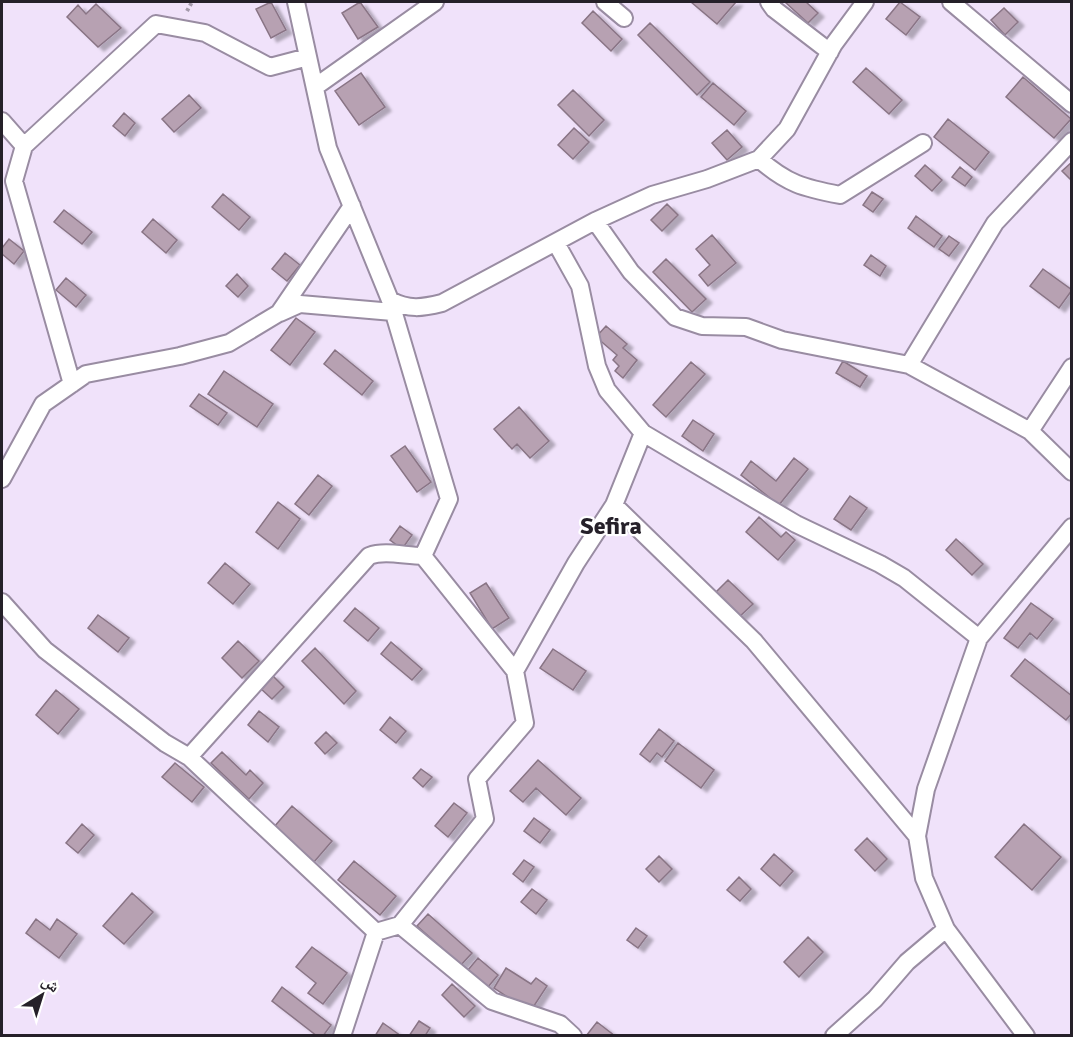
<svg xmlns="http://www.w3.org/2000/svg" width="1073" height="1037" viewBox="0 0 1073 1037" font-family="Signika,'Noto Naskh Arabic',sans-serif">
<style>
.building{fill:#b7a1b2;stroke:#897485;stroke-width:1.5;filter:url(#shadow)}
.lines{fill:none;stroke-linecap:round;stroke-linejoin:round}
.minor-casing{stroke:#998ca2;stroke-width:20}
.path{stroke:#a399ab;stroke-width:4;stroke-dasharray:3 3;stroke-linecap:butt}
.minor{stroke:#fff;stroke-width:16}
.labels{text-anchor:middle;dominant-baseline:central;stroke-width:4.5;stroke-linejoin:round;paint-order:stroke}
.quarter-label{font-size:24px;font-weight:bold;fill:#252029;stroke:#fff}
</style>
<defs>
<filter id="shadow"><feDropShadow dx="6" dy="4" stdDeviation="1.5" flood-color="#0004"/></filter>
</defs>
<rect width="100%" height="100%" fill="#f0e2fa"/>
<path class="building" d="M271 2 286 30 271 38 256 9Z
M360 2 378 27 358 39 342 13Z
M691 2H736L717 24Z
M785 2H806L818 13 808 23Z
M900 2 920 17 906 35 886 19Z
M96 4 121 28 98 47 67 17 78 5 86 14Z
M1004 8 1018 22 1005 35 991 20Z
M593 11 622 39 611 51 582 23Z
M650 23 710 82 697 95 638 35Z
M866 68 902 100 889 114 853 82Z
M361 73 385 107 359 125 335 91Z
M1023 77 1071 119 1054 138 1006 97Z
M713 83 746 111 734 125 701 97Z
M573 90 604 120 589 136 558 105Z
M189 95 201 108 174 132 162 119Z
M124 113 135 123 125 136 113 126Z
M948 119 989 152 975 170 934 137Z
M574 128 589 142 573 159 558 145Z
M727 130 742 147 727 160 712 143Z
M1072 162V181L1062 171Z
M925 165 942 180 932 191 915 176Z
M960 167 972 177 965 186 952 177Z
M872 192 883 199 873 212 863 205Z
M223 194 250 217 239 230 212 207Z
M667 204 678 215 662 231 651 220Z
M64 210 92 232 82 244 54 222Z
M916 216 942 236 934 247 908 228Z
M153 219 177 240 166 253 142 232Z
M712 235 736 263 708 286 699 275 710 265 696 249Z
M949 236 959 243 949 256 939 249Z
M9 239 24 251 14 264 2 254V248Z
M285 253 300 265 287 281 272 269Z
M871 255 886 266 880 276 864 265Z
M666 259 706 299 692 312 653 272Z
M1043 269 1072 290 1059 308 1030 286Z
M237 274 248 286 238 297 226 286Z
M66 278 86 295 76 307 56 290Z
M296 318 315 332 290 365 271 350Z
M606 326 627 344 623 348 637 360 623 378 615 371 619 366 613 360 617 355 596 337Z
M335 350 373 381 362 395 324 364Z
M843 361 867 376 860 387 836 373Z
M691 362 705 374 666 417 653 405Z
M224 371 273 404 257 427 208 394Z
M199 394 227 413 218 425 190 406Z
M519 407 549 441 530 458 517 444 512 449 494 429Z
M693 420 714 434 703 451 682 436Z
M405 446 431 482 417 492 391 456Z
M794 458 808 469 779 505 741 475 751 461 776 481Z
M318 475 332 486 309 515 295 504Z
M850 496 867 508 851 530 834 519Z
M278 502 300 519 278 549 256 532Z
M759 517 781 537 786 532 795 540 778 560 746 532Z
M400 526 412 535 402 549 390 540Z
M956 539 983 564 972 575 946 550Z
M225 563 250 584 233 604 208 583Z
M728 580 753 604 738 618 714 594Z
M486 583 509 618 492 629 470 593Z
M1031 603 1053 619 1037 639 1030 633 1018 648 1004 638Z
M355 608 379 628 368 641 344 621Z
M98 615 129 638 118 652 88 628Z
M238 641 259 661 242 678 222 658Z
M391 642 422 669 412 680 381 654Z
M315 648 356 691 344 704 302 661Z
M553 649 586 671 573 690 540 668Z
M1025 659 1072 696V713L1066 720 1011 676Z
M271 674 284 687 272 699 259 687Z
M56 690 79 709 58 734 36 715Z
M259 711 279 727 268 742 248 725Z
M390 717 406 731 396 743 380 730Z
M659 729 674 741 662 757 657 753 650 762 640 754Z
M326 732 337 743 325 754 315 743Z
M678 743 714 770 701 788 665 761Z
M222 752 246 775 250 770 263 783 249 799 211 763Z
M538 760 581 798 566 815 536 788 523 802 510 791Z
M175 763 204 787 192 802 162 777Z
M421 769 432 777 423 787 413 778Z
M454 803 467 813 448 837 435 826Z
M292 806 332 841 314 862 274 827Z
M534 818 550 830 540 843 524 831Z
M82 824 94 835 78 853 66 843Z
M1024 824 1061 857 1032 890 995 857Z
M867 838 887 859 875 871 855 850Z
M774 854 793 871 780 886 761 869Z
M659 856 672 869 659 882 646 869Z
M524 860 534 867 523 882 513 874Z
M354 861 396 896 380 915 338 880Z
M739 877 751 889 740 901 727 890Z
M532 889 547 900 536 914 521 902Z
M132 893 153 912 124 944 103 926Z
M428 914 472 953 461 965 417 926Z
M36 919 50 930 57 919 77 934 59 958 26 933Z
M636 928 647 936 638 948 627 940Z
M808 937 823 952 799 977 784 962Z
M312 947 347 973 323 1004 308 993 316 983 296 967Z
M478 958 498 975 488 987 468 970Z
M506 968 531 984 536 978 547 986 530 1012 494 988Z
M452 984 475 1006 464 1017 442 995Z
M282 987 331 1025 323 1036H317L272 1001Z
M419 1021 430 1028 425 1036H409Z
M597 1022 615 1036H586Z
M383 1023 401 1036H375Z"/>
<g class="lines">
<g class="minor-casing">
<path id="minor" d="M296 2 328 148 390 300 449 499 423 556
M605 2 624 18
M769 2 774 9 830 52
M951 2 1072 104
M315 87 435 2
M2 121 24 146
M759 159C787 184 804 188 840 195L923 143
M595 221 631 272 675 317 702 326 746 327 782 340 909 365 1030 431 1072 472
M556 243 580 286 597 366 607 390 643 433 796 524 880 564 904 578 979 638 926 789 917 836 924 878 946 929 1026 1036
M390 300C409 310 422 308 442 303L595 221 652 195 707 179 759 159 787 129 834 44 865 2
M280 313 300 304 393 312
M909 365 995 223 1072 141
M72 384 14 181 24 146 156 24 205 33 270 67 308 57
M1030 431 1072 367
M2 479 43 404 86 374 180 356 229 343 279 313 352 206
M614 505 754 641 917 836
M2 602 45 650 165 743 189 757 376 932 400 925 492 1001 560 1024 573 1036
M979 638 1072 527
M189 757 369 556C385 550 405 556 423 556L515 671
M400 925 485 819 477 779 525 723 515 671 576 563 614 505 643 433
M342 1036 376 932
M834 1036 875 999 907 962 946 929"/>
</g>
<path class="path" d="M187 11 192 2"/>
<use href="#minor" class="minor"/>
</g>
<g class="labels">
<g class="quarter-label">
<text x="611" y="526">Sefira</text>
</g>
</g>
<rect width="1073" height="1037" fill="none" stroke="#252029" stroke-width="6"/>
<g transform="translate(42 995) rotate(38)" stroke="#ffffff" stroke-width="4.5" paint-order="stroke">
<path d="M0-4.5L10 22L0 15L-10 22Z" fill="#252029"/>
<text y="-9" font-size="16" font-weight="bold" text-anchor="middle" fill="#252029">ش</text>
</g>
</svg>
